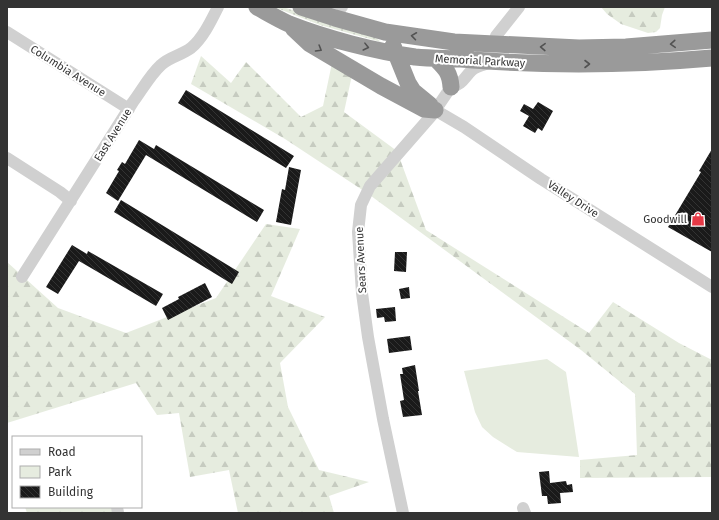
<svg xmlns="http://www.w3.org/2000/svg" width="719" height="520" viewBox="0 0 719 520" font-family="'Fira Sans',sans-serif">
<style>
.grass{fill:url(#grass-dots)}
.forest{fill:url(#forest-firs)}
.park{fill:#e6ecdf}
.building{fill:url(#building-back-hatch)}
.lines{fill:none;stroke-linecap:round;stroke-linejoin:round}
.minor{stroke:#d0d0d0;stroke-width:12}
.highway{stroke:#9a9a9a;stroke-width:17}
.oneway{stroke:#525252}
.labels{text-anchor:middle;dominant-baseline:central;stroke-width:4;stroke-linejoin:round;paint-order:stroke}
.street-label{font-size:11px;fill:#333;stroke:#fff}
.poi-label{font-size:11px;fill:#333;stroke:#fff;text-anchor:end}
</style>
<defs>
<pattern id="grass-dots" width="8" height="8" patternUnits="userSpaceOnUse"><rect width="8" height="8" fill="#e6ecdf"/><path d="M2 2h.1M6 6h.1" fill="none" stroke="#c6cbc0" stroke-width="1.8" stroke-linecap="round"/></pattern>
<pattern id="forest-firs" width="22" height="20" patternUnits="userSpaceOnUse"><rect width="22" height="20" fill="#e6ecdf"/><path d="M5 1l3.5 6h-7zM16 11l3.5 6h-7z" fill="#c6cbc0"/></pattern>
<pattern id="building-back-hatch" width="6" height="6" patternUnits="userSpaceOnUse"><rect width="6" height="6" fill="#1a1a1a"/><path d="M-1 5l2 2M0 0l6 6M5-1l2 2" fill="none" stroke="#333"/></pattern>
</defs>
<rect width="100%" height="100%" fill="#fff"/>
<path class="grass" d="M274 7H283L375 37 381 42 320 25Z"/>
<path class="forest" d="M601 7H665L662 15 660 28 656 32 648 33 621 24 607 14Z
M201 56 231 83 246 62 301 117 323 106 332 63 352 75 344 112 397 151 426 230 589 333 613 302 679 343 712 360V477L580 478V460L637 455 635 394 581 350 367 193 285 139 191 84Z
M266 224 300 229 271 296 325 317 280 363 288 407 319 470 369 482 329 496 334 513H238L229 470 190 477 179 413 157 415 136 383 7 423V262L58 308 126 333 216 298Z
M25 507H111L113 513H27Z"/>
<path class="park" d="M547 359 566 372 579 457 517 452 493 437 482 427 475 412 464 371Z"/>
<path class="building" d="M186 90 294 156 286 168 178 103Z
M538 102 553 111 542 131 538 128 535 133 523 126 529 116 520 111 524 104 533 109Z
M139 140 154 149 156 145 264 210 257 222 146 155 118 201 106 193 119 171 117 170 122 162 125 164Z
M712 149V252L668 227 701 172 699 171Z
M289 167 301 170 291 225 276 222 282 189 285 190Z
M121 200 239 272 232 284 114 212Z
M72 245 87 254 88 251 163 294 156 306 79 261 58 294 46 287Z
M395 252H407L406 272 394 271Z
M205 283 212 297 168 320 162 308 179 299 178 297Z
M409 287 410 298 401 299 399 289Z
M395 307 396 321 385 322 384 317 377 318 376 309Z
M410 336 412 350 389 353 387 339Z
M415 365 419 391H418L422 415 403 417 400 401 404 400 400 374H403L402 368Z
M549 471 550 483 566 481 567 485 572 484 573 492 560 493 561 503 548 504 547 496H542L539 472Z"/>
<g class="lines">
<path class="minor" d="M329 16 342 7
M7 32 129 109
M495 44 496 36 519 7
M435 110 464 127 541 179 712 287
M7 158 60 192 71 201
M22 277 133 102C142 90 150 75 161 65 169 57 182 55 191 48 203 38 211 21 218 7
M117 507 118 513
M523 508 525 513
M403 513 383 419 368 337 362 293 358 232 361 205 370 186 432 115 451 87C462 85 464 78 471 71 476 66 483 65 489 63"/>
<path class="highway" d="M257 7C268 13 278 19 289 24 327 39 375 51 415 57 435 59 454 58 473 60 553 66 632 65 712 58
M301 7 335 18 385 32 454 42 579 48 626 47 712 40
M293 28 310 44 381 86 424 109 435 110
M393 46 408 83 413 91 430 105
M436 59C446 69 450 73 451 87"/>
</g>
<defs><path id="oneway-chevron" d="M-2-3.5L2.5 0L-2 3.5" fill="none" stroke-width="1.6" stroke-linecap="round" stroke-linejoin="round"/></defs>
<g class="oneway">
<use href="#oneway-chevron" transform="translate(414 36) rotate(-172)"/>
<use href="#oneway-chevron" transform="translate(673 44) rotate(176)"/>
<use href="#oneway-chevron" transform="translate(366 47) rotate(14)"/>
<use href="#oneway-chevron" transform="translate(543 47) rotate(-178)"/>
<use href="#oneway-chevron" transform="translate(319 49) rotate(31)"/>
<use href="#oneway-chevron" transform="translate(587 64)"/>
</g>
<defs>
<g id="shop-bare" transform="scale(1.08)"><path d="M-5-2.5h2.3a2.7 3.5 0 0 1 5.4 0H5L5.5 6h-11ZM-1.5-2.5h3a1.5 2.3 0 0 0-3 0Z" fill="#e63946" stroke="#fff" stroke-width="2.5" paint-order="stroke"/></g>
</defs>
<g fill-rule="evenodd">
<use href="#shop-bare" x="698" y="219"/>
</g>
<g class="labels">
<g class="street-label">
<text transform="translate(480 61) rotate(3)">Memorial Parkway</text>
<text transform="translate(68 71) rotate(32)">Columbia Avenue</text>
<text transform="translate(113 135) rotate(-58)">East Avenue</text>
<text transform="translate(573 199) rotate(33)">Valley Drive</text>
<text transform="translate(361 260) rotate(-93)">Sears Avenue</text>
</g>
<g class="poi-label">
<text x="687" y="219">Goodwill</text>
</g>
</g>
<rect width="719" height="520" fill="none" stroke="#333333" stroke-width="16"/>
<rect x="12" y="436" width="130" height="72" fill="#ffffff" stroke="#adadad"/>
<rect x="20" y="449" width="20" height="6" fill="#d0d0d0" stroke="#adadad"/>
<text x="48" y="456" font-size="12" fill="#333333">Road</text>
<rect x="20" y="466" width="20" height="12" fill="#e6ecdf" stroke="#adadad"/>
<text x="48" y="476" font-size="12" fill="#333333">Park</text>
<rect x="20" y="486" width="20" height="12" fill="url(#building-back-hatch)" stroke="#adadad"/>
<text x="48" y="496" font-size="12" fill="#333333">Building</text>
</svg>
